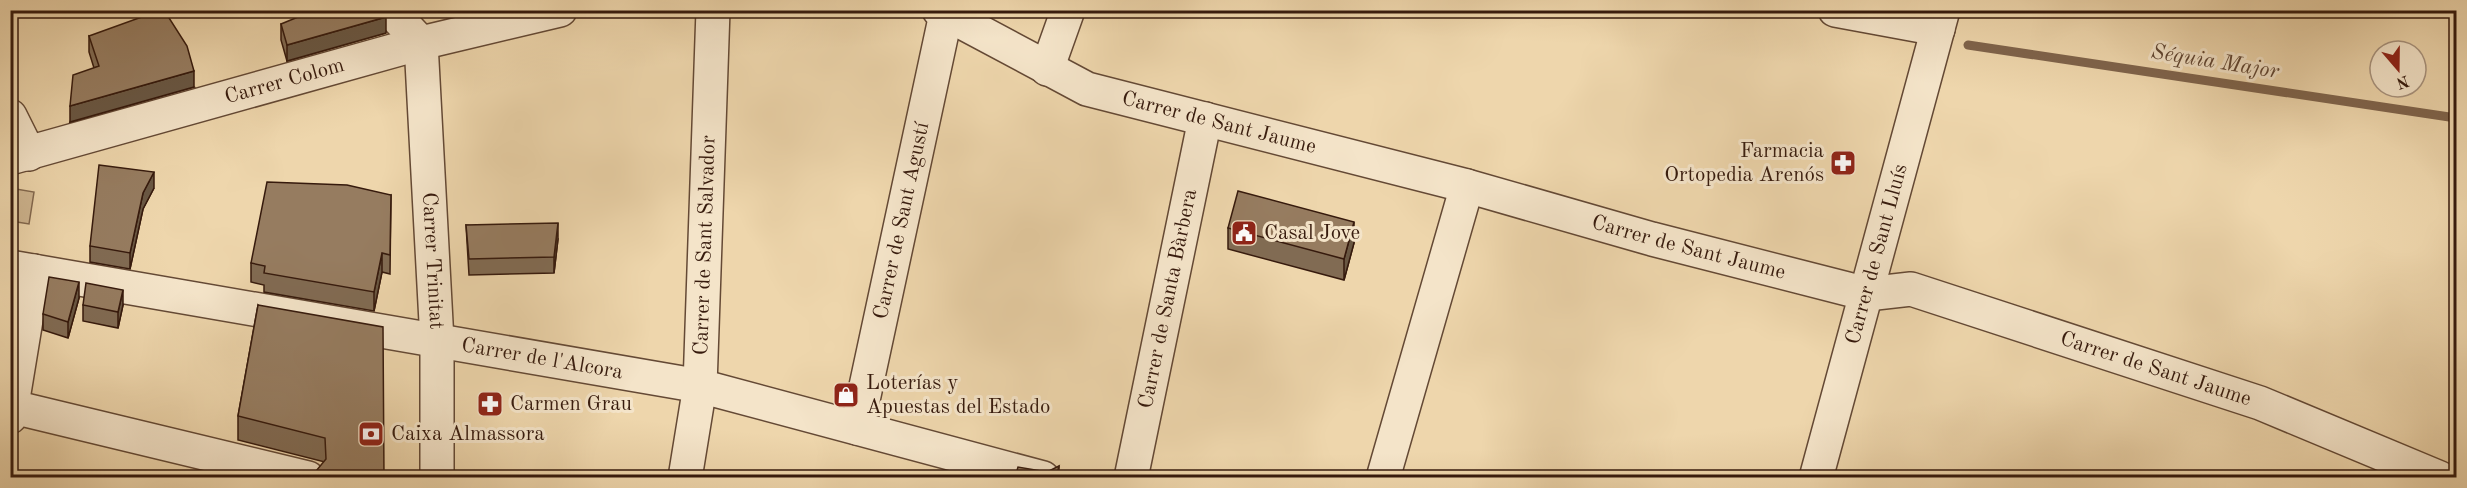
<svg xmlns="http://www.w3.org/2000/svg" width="2467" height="488" viewBox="0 0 2467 488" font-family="'Old Standard TT',serif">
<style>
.green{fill:#cfb691;stroke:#82684f;stroke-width:1.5}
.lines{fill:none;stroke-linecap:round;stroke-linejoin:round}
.stream{stroke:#7f644c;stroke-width:9}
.minor-casing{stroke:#644935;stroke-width:36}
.minor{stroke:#f4e4c9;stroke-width:33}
.wall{fill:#816b53;stroke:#361a0d;stroke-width:1.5}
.shaded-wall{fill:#695743;stroke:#361a0d;stroke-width:1.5}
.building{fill:#967c60;stroke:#361a0d;stroke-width:1.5}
.labels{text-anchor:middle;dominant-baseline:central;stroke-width:6;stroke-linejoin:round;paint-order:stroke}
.street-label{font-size:21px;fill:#361a0d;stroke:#f4e4c9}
.poi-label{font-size:21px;fill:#361a0d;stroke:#f4e4c9;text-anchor:start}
.water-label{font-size:22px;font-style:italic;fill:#604532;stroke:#f4e4c9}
</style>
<rect width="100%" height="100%" fill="#eed6ac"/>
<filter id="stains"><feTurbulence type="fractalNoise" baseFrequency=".00333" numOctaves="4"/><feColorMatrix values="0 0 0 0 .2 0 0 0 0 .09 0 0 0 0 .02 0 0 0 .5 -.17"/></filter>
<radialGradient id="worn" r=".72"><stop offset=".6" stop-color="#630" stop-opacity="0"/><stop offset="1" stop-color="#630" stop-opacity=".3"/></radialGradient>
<path class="green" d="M10 188 34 192 29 224 11 221Z"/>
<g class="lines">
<path class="stream" d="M1968 45 2456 118"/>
<g class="minor-casing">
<g id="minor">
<path d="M390 10 421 43"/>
<path id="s1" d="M939 10 1087 89 1467 186 1652 239 1867 294 1911 289 2260 403 2440 478"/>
<path d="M1835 10 1938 29"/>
<path id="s2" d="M421 43 437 341V478"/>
<path d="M1047 69 1068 10"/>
<path d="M10 116 29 154"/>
<path id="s3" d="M10 158 421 43 560 10"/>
<path id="s4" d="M10 267 700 386 1043 478"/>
<path d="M13 407 308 478"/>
<path d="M10 417 34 271"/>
<path id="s5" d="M857 428 946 14"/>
<path id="s6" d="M685 478 700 386 713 10"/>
<path id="s7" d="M1131 478 1205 119"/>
<path d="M1383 478 1467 186"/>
<path id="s8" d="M1816 478 1943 10"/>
</g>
</g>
<use href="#minor" class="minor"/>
</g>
<path class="wall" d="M281 24 386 33 287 61 281 40Z
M89 36 194 87 70 122 94 68 89 52Z
M154 188 143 209 130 269 90 262V246Z
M391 195 390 274 382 272 374 311 264 292V285L251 282V263Z
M466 225 558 239 554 273 469 275Z
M1228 228 1354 243 1344 280 1228 249Z
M79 298 68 338 43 330V314Z
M83 305H123L118 328 83 321Z
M258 305 384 477 238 440V416Z"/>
<path class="shaded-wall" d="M386 17V33L287 61V45Z
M194 71V87L70 122V106Z
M154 172V188L143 209 130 269V253L143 193Z
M1354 222V243L1344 280V259Z
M558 223V239L554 273V257Z
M382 253V272L374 311V292Z
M79 282V298L68 338V322Z
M123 290V305L118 328V312Z
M1059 466V477H1056Z"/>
<path class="building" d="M161 10H164L187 46 194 71 70 106 73 75 99 66 89 36Z
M315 10H380L386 17 287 45 281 24Z
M99 165 154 172 143 193 130 253 90 246Z
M267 182 347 185 391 195 390 255 382 253 374 292 264 273 265 266 251 263Z
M1238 191 1354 222 1344 259 1228 228Z
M558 223 554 257 469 259 466 225Z
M49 277 79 282 68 322 43 314Z
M86 283 123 290 118 312 83 305Z
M258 305 383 327 384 477H315L316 471 326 459 325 438 238 416Z
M1059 466 1056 477H1015L1018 467 1047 472Z"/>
<defs>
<g id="pharmacy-square" transform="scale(1.35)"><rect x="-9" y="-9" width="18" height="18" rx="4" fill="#8f2418" stroke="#f4e4c9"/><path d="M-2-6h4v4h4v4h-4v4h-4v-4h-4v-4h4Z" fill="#fff"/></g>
<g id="civic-square" transform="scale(1.35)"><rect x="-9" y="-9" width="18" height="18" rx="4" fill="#8f2418" stroke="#f4e4c9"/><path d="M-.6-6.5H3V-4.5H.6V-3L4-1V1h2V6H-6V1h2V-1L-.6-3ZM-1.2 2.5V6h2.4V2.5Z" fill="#fff"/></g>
<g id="shop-square" transform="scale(1.35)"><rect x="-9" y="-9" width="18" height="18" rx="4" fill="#8f2418" stroke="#f4e4c9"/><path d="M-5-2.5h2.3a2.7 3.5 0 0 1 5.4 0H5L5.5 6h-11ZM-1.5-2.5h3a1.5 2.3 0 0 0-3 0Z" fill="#fff"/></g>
<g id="bank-square" transform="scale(1.35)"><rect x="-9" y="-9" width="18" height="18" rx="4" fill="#8f2418" stroke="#f4e4c9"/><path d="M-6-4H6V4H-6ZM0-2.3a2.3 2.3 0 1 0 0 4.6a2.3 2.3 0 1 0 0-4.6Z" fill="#fff"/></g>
</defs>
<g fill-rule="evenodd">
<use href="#pharmacy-square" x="1843" y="163"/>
<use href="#civic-square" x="1244" y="233"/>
<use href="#shop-square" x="846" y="395"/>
<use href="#pharmacy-square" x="490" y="404"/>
<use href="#bank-square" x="371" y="434"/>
</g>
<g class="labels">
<g class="street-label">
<text stroke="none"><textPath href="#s3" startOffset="285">Carrer Colom</textPath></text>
<text stroke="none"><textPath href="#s1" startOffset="304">Carrer de Sant Jaume</textPath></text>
<text stroke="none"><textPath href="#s5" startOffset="212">Carrer de Sant Agustí</textPath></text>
<text stroke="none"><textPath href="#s6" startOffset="234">Carrer de Sant Salvador</textPath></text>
<text stroke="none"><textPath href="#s1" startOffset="790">Carrer de Sant Jaume</textPath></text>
<text stroke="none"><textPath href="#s8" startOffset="232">Carrer de Sant Lluís</textPath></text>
<text stroke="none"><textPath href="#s2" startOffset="218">Carrer Trinitat</textPath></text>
<text stroke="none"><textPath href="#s7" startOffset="183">Carrer de Santa Bàrbera</textPath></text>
<text stroke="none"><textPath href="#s4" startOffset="540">Carrer de l'Alcora</textPath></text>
<text stroke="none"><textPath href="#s1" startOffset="1276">Carrer de Sant Jaume</textPath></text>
</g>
<g class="poi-label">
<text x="1824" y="151" text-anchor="end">Farmacia<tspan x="1824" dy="24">Ortopedia Arenós</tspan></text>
<text x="1264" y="233">Casal Jove</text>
<text x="866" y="383">Loterías y<tspan x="866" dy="24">Apuestas del Estado</tspan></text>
<text x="510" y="404">Carmen Grau</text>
<text x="391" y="434">Caixa Almassora</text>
</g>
<g class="water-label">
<text transform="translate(2215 62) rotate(9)">Séquia Major</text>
</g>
</g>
<rect width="2467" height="488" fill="none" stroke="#eed6ac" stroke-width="36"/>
<rect x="12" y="12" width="2443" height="464" fill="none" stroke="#361a0d" stroke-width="3"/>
<rect x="18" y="18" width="2431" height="452" fill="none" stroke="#361a0d" stroke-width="1.5"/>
<g transform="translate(2398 69) rotate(160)"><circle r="28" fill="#f4e4c9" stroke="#a8937e" stroke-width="1.5"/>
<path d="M0-4.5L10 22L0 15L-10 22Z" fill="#8f2418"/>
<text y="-9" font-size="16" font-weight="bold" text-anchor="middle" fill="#361a0d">N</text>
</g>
<rect width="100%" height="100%" filter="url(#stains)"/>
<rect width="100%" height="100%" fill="url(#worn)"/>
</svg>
